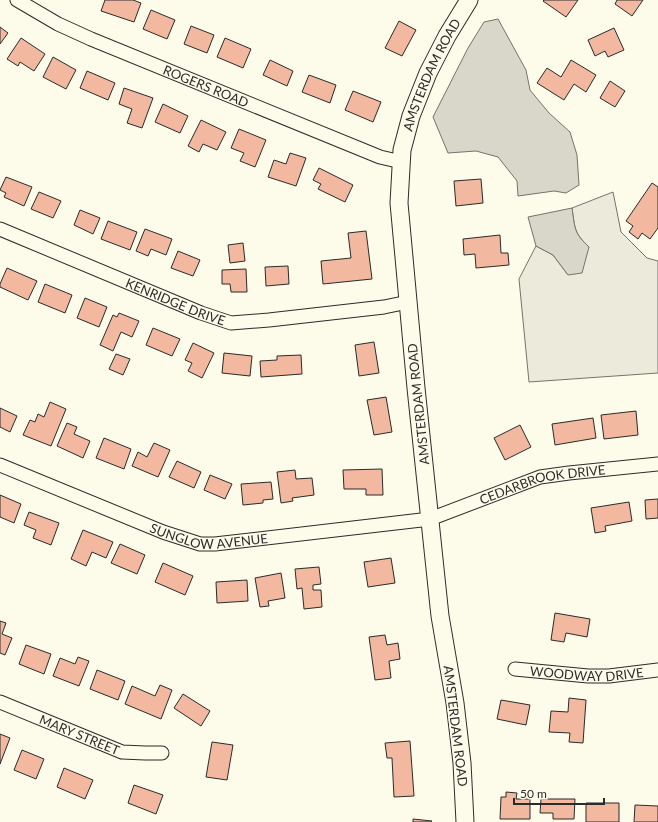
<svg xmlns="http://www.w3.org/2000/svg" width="658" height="822" viewBox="0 0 658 822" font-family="Lato,sans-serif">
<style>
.green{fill:#ecebdb;stroke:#74746e}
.water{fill:#d8d7c9;stroke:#74746e}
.building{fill:#f2b8a0;stroke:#2b2b2b}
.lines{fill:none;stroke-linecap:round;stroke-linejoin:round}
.minor-casing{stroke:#2b2b2b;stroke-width:15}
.major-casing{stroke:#2b2b2b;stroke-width:19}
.minor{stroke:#fdfbea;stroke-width:13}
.major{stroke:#fdfbea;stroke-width:17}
.labels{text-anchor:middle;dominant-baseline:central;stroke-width:3;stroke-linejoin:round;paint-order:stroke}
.street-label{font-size:13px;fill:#2b2b2b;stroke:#fdfbea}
</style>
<rect width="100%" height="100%" fill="#fdfbea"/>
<path class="green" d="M613 192 621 232 647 258 658 261V373L529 382 519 279 536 246 553 255 568 275 589 247C574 233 575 229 572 208Z"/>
<path class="water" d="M498 19 526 70 530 90 549 113 570 132 577 155 579 185 566 193 554 191 518 196 517 181 498 157 476 151 448 153 433 117 468 48 484 22Z
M572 208C575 229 574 233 589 247L582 273 568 275 553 255 536 246 528 217Z"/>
<path class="building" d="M105 0H133L141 3 134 22 101 11Z
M544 0H578L566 17 543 1Z
M617 0H643L632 16 615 4Z
M151 10 175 20 167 39 143 29Z
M399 21 416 30 402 56 385 48Z
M191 26 214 35 207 53 184 44Z
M0 27 8 33 0 44Z
M614 28 624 50 608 57 605 51 595 56 588 40Z
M21 38 45 54 34 71 20 62 18 66 7 59Z
M225 38 251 49 243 68 217 57Z
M53 57 76 70 66 89 43 77Z
M270 60 293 71 287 86 263 75Z
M571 60 596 75 586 92 574 84 564 100 537 83 547 68 561 77Z
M87 71 115 83 108 100 80 88Z
M309 75 336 85 330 103 302 92Z
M610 81 625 91 615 107 600 98Z
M124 88 153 98 142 128 127 123 132 109 119 104Z
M353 91 381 102 373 122 345 110Z
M163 104 188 116 180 133 155 122Z
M201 120 226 132 217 150 203 144 199 152 188 146Z
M239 129 266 140 255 167 240 161 244 153 231 148Z
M290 153 306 158 296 186 268 177 274 160 286 164Z
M319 168 353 185 345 202 318 189 321 184 313 180Z
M6 177 32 187 24 206 4 197 6 193 0 190Z
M481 179 483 203 456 206 454 181Z
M652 183 658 187V228L650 239 642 233 638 239 629 232 633 226 626 221Z
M39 192 61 201 53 218 31 209Z
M80 210 100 218 93 234 74 225Z
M108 221 137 232 130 250 101 239Z
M145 229 172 239 166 255 151 249 148 256 136 251Z
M366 231 372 279 323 284 321 261 351 258 348 233Z
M500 235 501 253H508L509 265 476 268 475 254 464 255 463 239Z
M243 243 245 261 230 263 228 245Z
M178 251 200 260 193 276 171 268Z
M288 266 289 284 266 286 265 267Z
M7 268 37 281 28 300 0 287V284Z
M246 269 247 292H231L230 284H222V270Z
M45 284 72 295 65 313 38 302Z
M85 298 107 307 99 327 77 318Z
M119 313 139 321 132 337 121 332 113 351 100 345 113 315 117 317Z
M153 328 180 339 172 356 146 345Z
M374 342 379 373 359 376 355 345Z
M193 343 214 353 202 378 188 371 192 363 185 360Z
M224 353 252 356 250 376 222 373Z
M116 354 130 359 123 375 109 369Z
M301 355 302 374 261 377 260 361 277 360V356Z
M386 397 392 432 374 435 367 400Z
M50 402 66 409 51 446 23 435 30 420 35 422 38 414 44 417Z
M0 408 17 416 10 432 0 427Z
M636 411 638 435 604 439 601 415Z
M593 418 596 438 555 445 552 424Z
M67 423 77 427 74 434 90 441 83 458 57 446Z
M520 425 531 447 505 460 494 438Z
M104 438 131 449 124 469 96 458Z
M154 443 170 450 158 477 132 466 138 452 147 457Z
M177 461 201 472 194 488 169 477Z
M382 469 383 495H366V489H344L343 470Z
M295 470 296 479 312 478 314 495 292 498 293 501 281 503 277 472Z
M210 475 232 484 225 499 204 490Z
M271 482 273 499 263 500V503L243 505 241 484Z
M0 495 21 504 14 523 0 517Z
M658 499V518L646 519 645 500Z
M629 502 632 521 605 526 606 531 595 533 591 508Z
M29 512 59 523 51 545 33 538 36 530 24 525Z
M83 530 113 542 106 558 92 552 86 566 71 559Z
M120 544 145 555 137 574 111 563Z
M391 558 395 583 368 587 364 562Z
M163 563 193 576 185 595 155 582Z
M319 567 321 584 313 585V590H321L322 607 304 609 302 588 297 589 295 569Z
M281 573 285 598 268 601 269 606 260 607 255 578Z
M247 580 248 601 217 603 216 582Z
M555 613 590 619 587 637 566 633 564 642 551 640Z
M0 621 6 623 2 634 12 638 5 655 0 653Z
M385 635 387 645 398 643 400 659 389 661 391 678 375 680 369 637Z
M26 645 51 654 44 674 19 664Z
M78 657 89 661 79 686 53 676 60 658 75 664Z
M97 670 125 681 118 700 90 689Z
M160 685 172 690 161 719 125 704 132 686 155 696Z
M183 694 210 711 201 726 174 708Z
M569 698 586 700 583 743 569 742 570 733 549 732 551 711 568 712Z
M501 700 530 705 526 725 497 719Z
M0 734 10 738 0 764Z
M410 741 414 796 394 797 392 758H387L385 743Z
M212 742 233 745 227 780 206 777Z
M22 750 44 759 36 779 14 770Z
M64 768 93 780 85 799 57 787Z
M134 785 163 795 156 814 128 803Z
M506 792 517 793 516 799H530V819H500L501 797H506Z
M541 799H575L574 819H553V813H540Z
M586 803H619V822H586Z
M635 805 658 806V822H634Z
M413 819 432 821 431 822H413Z"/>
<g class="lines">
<g class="minor-casing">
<g id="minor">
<path id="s1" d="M17 0 58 24 91 39 380 157 393 160H401"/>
<path id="s2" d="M0 229 201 313 231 323 269 320 384 307 408 302"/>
<path id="s3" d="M0 465 163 532 200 544H215L430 519 540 477 569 473 658 464"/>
<path id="s4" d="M515 669 588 676H609L658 670"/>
<path id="s5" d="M0 702 122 752 145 753H162"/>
</g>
</g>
<g class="major-casing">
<g id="major">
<path id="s6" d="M465 822 462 763 455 703 440 616 416 388 399 203 402 150 411 116 428 73 447 36 469 0"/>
</g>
</g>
<use href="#minor" class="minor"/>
<use href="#major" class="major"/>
</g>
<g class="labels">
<g class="street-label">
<text stroke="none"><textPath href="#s6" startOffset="757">AMSTERDAM ROAD</textPath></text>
<text stroke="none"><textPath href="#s1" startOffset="208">ROGERS ROAD</textPath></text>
<text stroke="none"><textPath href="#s2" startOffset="190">KENRIDGE DRIVE</textPath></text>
<text transform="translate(418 404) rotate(-96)">AMSTERDAM ROAD</text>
<text stroke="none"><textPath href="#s3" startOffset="565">CEDARBROOK DRIVE</textPath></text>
<text stroke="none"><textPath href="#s3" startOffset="223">SUNGLOW AVENUE</textPath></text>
<text stroke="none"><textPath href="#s4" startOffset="72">WOODWAY DRIVE</textPath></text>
<text transform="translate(456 726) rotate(83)">AMSTERDAM ROAD</text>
<text stroke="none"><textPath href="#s5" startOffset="86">MARY STREET</textPath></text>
</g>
</g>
<path d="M514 798v6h90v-6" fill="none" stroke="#2b2b2b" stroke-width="2"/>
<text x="520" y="798" font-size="12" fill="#2b2b2b" stroke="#fdfbea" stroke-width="3" paint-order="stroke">50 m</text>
</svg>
